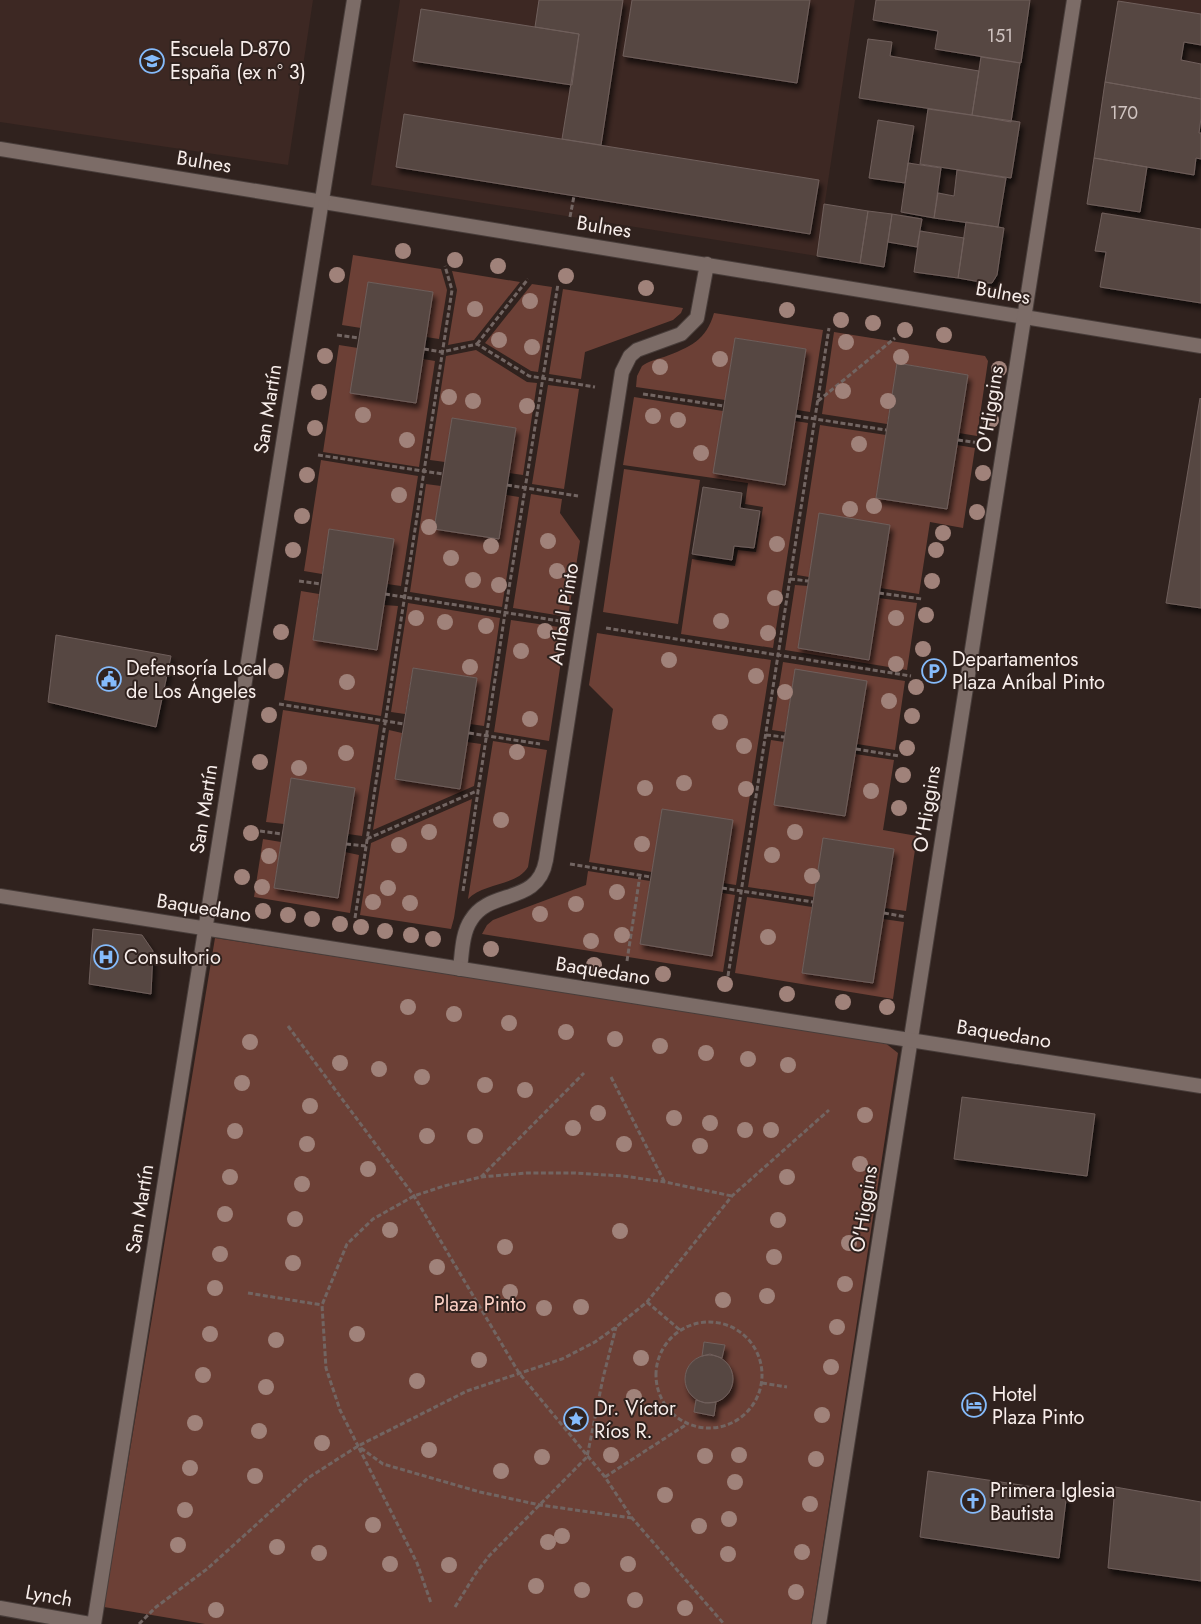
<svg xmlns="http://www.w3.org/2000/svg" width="1201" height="1624" viewBox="0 0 1201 1624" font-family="Jost,sans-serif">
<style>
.built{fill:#3d2823}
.green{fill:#6c4036}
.building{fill:#574743;stroke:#6f5f5b;filter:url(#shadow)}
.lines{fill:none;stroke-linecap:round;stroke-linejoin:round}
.minor-casing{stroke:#483d3a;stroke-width:16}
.tertiary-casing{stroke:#483d3a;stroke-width:16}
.secondary-casing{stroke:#483d3a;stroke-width:16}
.path{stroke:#726562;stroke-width:3;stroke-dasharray:5 2.5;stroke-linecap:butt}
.minor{stroke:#7c6c67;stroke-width:14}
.tertiary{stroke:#7c6c67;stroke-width:14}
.secondary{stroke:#7c6c67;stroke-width:14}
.tree{fill:#a0827a}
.labels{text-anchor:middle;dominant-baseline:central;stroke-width:4;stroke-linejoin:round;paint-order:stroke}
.number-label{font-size:18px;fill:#d0c4c1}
.poi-label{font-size:20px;fill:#f8eeeb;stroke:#30221e;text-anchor:start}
.street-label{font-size:20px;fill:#f8eeeb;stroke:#30221e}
.park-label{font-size:20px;fill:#fcd1c6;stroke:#30221e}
</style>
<defs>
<filter id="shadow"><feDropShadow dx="3" dy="5.5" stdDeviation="2.5" flood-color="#0009"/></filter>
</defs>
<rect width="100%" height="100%" fill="#30221e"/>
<path class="built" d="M0 0H313L288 165 0 122Z
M400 0H855L817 256 371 185Z
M1201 0V14L1118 1V0Z"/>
<path class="green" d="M353 255 441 269 447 290 439 339 426 337 433 292 368 282 361 328 342 325Z
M452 271 520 282 474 340 448 345 457 290Z
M532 284 552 287 538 372 531 371 485 343Z
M563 289 683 308 681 313 673 320 585 352 581 379 549 374Z
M714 313 823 330 810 412 797 410 806 349 735 338 725 400 636 387 637 376 642 366C649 361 657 359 664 357 690 347 706 341 714 313Z
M834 332 985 356 988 361 977 436 959 433 968 375 898 363 887 424 822 414Z
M339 345 358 348 351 393 415 403 423 359 435 361 419 467 323 452Z
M476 350 527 382 537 383 523 475 509 473 516 428 452 418 445 462 430 460 446 356Z
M548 385 579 389 564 489 532 484Z
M634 397 723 411 714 473 785 484 795 421 808 423 773 648 681 634 692 559 735 566 738 550 756 552 763 507 745 504 748 483 623 465Z
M820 425 886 435 876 498 947 509 957 445 975 448 963 528 930 522 919 594 880 588 890 525 820 514 809 577 797 575Z
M321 460 418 476 401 586 387 584 394 539 330 529 322 574 304 571Z
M624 469 700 480 678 624 603 612Z
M426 484 441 486 434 529 499 539 506 495 519 497 502 607 410 592Z
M531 494 562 499 560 513 580 541 568 617 513 608Z
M795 585 808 586 798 648 869 659 878 598 917 603 907 670 785 650Z
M301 591 319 594 313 640 376 650 384 605 398 606 381 716 284 700Z
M408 603 500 618 484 726 470 724 477 678 413 668 405 714 391 712Z
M511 620 566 628 549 741 494 732Z
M597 633 771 660 736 885 723 883 662 809 652 872 589 862 613 709 589 685Z
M783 662 905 681 895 750 857 744 866 681 795 670 785 732 772 730Z
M283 710 379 725 362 836 348 834 355 788 291 778 284 824 266 822Z
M389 730 402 733 396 780 460 789 467 742 481 744 474 786 373 830Z
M771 740 784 742 774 805 845 816 855 754 894 760 883 830 917 836 906 911 885 908 894 849 824 838 814 897 748 887Z
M493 741 547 750 528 867C517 886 483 883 468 899Z
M472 799 454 918 451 929 360 915 371 843Z
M263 839 281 842 274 888 337 898 345 852 359 855 350 913 254 897Z
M588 871 650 881 641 944 712 956 722 893 735 895 723 972 482 934 487 925 493 920 586 885Z
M747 897 812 907 802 973 873 983 883 919 904 922 893 999 735 973Z
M215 938 884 1042 898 1053 811 1624H205L104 1607Z"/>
<path class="building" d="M539 0H623L601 145 562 139 579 34 535 27Z
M632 0H810L797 83 623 56Z
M876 0H1030L1021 63 935 49 938 31 873 20Z
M1118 1 1201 14V45L1184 42 1181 60 1201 64V99L1105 82Z
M421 9 579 34 572 85 413 61Z
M868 39 892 42 890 56 979 71 972 115 859 98Z
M981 57 1020 63 1011 122 972 115Z
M1105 82 1201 99V118L1199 133H1201V159L1196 158 1194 175 1094 158Z
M928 109 1020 122 1011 178 920 164Z
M404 114 819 180 810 234 396 167Z
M878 120 914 126 905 183 869 178Z
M1094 158 1147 167 1140 212 1087 204Z
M908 163 941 168 934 218 901 212Z
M957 170 1006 178 998 227 934 218 938 193 954 196Z
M824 204 868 211 860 263 817 256Z
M868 211 892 214 884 267 860 263Z
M1102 213 1201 229V303L1100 287 1106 252 1095 251Z
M892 214 922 219 917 247 888 242Z
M966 222 1004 228 997 275 992 283H986L958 278Z
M920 231 964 238 958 278 914 272Z
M368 282 433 292 416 403 350 393Z
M735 338 806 349 785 485 713 473Z
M897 363 968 375 947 509 876 498Z
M1200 398 1201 399V608L1166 603Z
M452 418 516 428 499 539 434 529Z
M703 487 742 493 740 508 760 511 754 548 734 546 732 560 692 554Z
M819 513 890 525 869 660 798 648Z
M329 529 394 539 377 650 313 640Z
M56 635 171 656 156 727 48 702Z
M413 668 477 678 460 789 395 779Z
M795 669 867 681 845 816 774 805Z
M291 778 355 788 338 898 274 888Z
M662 809 733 820 712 956 640 944Z
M823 838 894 849 873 983 802 973Z
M93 929 142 935 153 951 151 994 89 984Z
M962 1097 1095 1114 1087 1176 954 1159Z
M704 1342 725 1345 722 1358 710 1354 702 1356Z
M685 1379a24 24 0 1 1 48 0a24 24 0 1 1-48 0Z
M696 1400 705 1403 716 1402 714 1416 694 1412Z
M928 1471 1067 1492 1059 1558 920 1537Z
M1115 1487 1201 1502V1581L1108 1568Z"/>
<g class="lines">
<g class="minor-casing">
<path id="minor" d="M0 149 1201 346
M460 969C462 954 462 933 471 920 490 888 538 906 546 860L622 372 630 356 637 350 681 334 697 318 707 264"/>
</g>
<g class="tertiary-casing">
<path id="tertiary" d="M819 1624 1074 0"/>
</g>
<g class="secondary-casing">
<path id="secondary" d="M0 896 1201 1086
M0 1608 90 1624
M94 1624 354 0"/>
</g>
<path class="path" d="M570 217 574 196
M337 335 359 338
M477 344 528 279
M424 349 442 352 477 344 529 376 595 387
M643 394 724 406
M818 401 895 338
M796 416 886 430
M958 440 980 443
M318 455 443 474
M507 485 578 496
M790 579 808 581
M299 581 321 584
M879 593 922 599
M385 594 560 621
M606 628 911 676
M279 704 404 724
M469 733 540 744
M766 735 784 737
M856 749 899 756
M260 831 282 834
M367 839 479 790
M346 844 366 846
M570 864 651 877
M722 888 813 902
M463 891 505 613 558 284
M884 913 906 917
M355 918 452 290 445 266
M627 961 640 875
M728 976 829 328
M288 1026 414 1196 519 1373 605 1477 632 1518 724 1624
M611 1077 664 1181
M481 1177 584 1073
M248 1293 322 1305
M647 1302 681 1331
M656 1375a53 53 0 1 1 106 0a53 53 0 1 1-106 0Z
M762 1383 787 1387
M359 1448 417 1563 431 1603
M605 1477 687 1424
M632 1518 540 1505 480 1492 383 1464 358 1446 340 1410 326 1368 322 1305 347 1244 373 1219 414 1196 444 1186 481 1177 527 1173H574L623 1176 665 1182 732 1196
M455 1607 476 1573 489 1556 587 1457 603 1378 616 1327
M139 1624 156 1607 207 1569 308 1478 358 1446 467 1391 562 1359 595 1342 616 1327 647 1302 732 1196 829 1110"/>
<use href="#minor" class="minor"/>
<use href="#tertiary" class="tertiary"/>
<use href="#secondary" class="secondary"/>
</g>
<g class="tree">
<circle cx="403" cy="251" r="8"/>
<circle cx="455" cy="260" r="8"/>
<circle cx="498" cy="266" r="8"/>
<circle cx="337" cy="275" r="8"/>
<circle cx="566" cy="276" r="8"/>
<circle cx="646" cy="288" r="8"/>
<circle cx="530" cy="301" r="8"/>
<circle cx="475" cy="309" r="8"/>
<circle cx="787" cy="310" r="8"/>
<circle cx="841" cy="320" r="8"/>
<circle cx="873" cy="323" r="8"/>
<circle cx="905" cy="330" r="8"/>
<circle cx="944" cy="335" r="8"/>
<circle cx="499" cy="340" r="8"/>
<circle cx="846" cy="342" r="8"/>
<circle cx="532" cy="347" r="8"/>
<circle cx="325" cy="356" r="8"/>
<circle cx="901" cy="357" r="8"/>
<circle cx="720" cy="359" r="8"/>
<circle cx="660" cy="367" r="8"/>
<circle cx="999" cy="369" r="8"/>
<circle cx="843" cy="391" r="8"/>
<circle cx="319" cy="392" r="8"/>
<circle cx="449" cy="397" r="8"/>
<circle cx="473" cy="401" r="8"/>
<circle cx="888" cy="401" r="8"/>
<circle cx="527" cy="406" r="8"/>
<circle cx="363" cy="415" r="8"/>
<circle cx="653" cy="416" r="8"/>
<circle cx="678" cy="420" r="8"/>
<circle cx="991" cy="420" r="8"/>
<circle cx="315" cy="428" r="8"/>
<circle cx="407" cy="440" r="8"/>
<circle cx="859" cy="444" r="8"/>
<circle cx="701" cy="453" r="8"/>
<circle cx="983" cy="473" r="8"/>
<circle cx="307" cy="475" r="8"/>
<circle cx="399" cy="495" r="8"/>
<circle cx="874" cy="506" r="8"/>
<circle cx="850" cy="509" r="8"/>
<circle cx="977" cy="512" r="8"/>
<circle cx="302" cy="516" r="8"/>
<circle cx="429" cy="527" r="8"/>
<circle cx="943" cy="533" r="8"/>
<circle cx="548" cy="541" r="8"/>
<circle cx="777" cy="544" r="8"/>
<circle cx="491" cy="546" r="8"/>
<circle cx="293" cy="550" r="8"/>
<circle cx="936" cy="550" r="8"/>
<circle cx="451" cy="558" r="8"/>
<circle cx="557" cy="571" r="8"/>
<circle cx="473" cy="580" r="8"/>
<circle cx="932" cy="581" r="8"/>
<circle cx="499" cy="585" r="8"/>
<circle cx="775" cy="598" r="8"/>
<circle cx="926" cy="615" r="8"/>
<circle cx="416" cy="618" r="8"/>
<circle cx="896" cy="618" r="8"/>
<circle cx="721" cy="621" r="8"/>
<circle cx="445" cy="622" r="8"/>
<circle cx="486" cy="626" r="8"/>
<circle cx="545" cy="631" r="8"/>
<circle cx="281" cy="632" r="8"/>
<circle cx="768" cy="633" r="8"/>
<circle cx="923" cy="649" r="8"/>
<circle cx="521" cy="651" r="8"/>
<circle cx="669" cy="660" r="8"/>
<circle cx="896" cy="664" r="8"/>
<circle cx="470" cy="667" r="8"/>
<circle cx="276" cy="671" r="8"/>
<circle cx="756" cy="676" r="8"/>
<circle cx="347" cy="682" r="8"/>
<circle cx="916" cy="687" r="8"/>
<circle cx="785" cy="692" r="8"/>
<circle cx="889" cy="701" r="8"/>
<circle cx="269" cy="715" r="8"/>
<circle cx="912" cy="716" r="8"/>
<circle cx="530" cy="719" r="8"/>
<circle cx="720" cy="722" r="8"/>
<circle cx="744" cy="746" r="8"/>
<circle cx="907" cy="748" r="8"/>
<circle cx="517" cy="752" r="8"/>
<circle cx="346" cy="753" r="8"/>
<circle cx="260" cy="762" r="8"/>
<circle cx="299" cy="768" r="8"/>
<circle cx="903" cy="775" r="8"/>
<circle cx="684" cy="783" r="8"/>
<circle cx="645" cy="788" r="8"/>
<circle cx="746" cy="789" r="8"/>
<circle cx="871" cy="791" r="8"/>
<circle cx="899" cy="808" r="8"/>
<circle cx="501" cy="820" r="8"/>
<circle cx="429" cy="832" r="8"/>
<circle cx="795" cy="832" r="8"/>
<circle cx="251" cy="833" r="8"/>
<circle cx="642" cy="844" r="8"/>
<circle cx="399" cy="845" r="8"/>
<circle cx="772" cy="855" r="8"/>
<circle cx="269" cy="856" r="8"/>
<circle cx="812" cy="876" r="8"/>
<circle cx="242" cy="877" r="8"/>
<circle cx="262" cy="887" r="8"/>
<circle cx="388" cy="888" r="8"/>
<circle cx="617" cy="892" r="8"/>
<circle cx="373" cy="902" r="8"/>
<circle cx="410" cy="903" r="8"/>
<circle cx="576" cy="904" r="8"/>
<circle cx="263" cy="911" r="8"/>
<circle cx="540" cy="914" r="8"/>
<circle cx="288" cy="915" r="8"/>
<circle cx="312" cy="919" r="8"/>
<circle cx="340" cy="924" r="8"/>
<circle cx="361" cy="927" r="8"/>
<circle cx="385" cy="931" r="8"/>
<circle cx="411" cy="935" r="8"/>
<circle cx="622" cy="935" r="8"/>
<circle cx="768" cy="937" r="8"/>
<circle cx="433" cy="939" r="8"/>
<circle cx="591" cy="941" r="8"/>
<circle cx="491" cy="949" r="8"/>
<circle cx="594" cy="965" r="8"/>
<circle cx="663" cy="974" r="8"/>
<circle cx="725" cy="984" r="8"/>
<circle cx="787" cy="994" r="8"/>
<circle cx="843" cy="1002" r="8"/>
<circle cx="408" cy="1007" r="8"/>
<circle cx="887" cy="1007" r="8"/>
<circle cx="454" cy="1014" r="8"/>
<circle cx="509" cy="1023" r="8"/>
<circle cx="566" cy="1032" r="8"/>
<circle cx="615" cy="1039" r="8"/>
<circle cx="250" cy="1042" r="8"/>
<circle cx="660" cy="1046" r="8"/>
<circle cx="706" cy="1053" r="8"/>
<circle cx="748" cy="1059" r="8"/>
<circle cx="340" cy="1063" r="8"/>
<circle cx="788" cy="1065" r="8"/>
<circle cx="379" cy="1069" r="8"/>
<circle cx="422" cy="1077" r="8"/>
<circle cx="242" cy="1083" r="8"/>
<circle cx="485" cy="1085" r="8"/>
<circle cx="525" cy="1090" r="8"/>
<circle cx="310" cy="1106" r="8"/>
<circle cx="598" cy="1113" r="8"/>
<circle cx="865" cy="1115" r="8"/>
<circle cx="674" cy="1118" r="8"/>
<circle cx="710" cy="1123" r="8"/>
<circle cx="573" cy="1128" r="8"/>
<circle cx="745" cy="1130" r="8"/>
<circle cx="771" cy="1130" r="8"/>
<circle cx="235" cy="1131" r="8"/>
<circle cx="427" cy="1136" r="8"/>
<circle cx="475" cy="1136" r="8"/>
<circle cx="307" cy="1144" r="8"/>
<circle cx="624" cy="1144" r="8"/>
<circle cx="700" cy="1146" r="8"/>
<circle cx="860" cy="1164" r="8"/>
<circle cx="368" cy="1169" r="8"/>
<circle cx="230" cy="1177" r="8"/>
<circle cx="787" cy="1177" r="8"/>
<circle cx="302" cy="1184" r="8"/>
<circle cx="225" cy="1214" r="8"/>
<circle cx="295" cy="1219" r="8"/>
<circle cx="778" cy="1220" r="8"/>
<circle cx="390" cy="1230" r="8"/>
<circle cx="620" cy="1231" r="8"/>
<circle cx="849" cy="1243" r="8"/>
<circle cx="505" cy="1247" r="8"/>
<circle cx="220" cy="1254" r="8"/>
<circle cx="774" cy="1257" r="8"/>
<circle cx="293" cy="1263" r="8"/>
<circle cx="437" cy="1267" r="8"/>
<circle cx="845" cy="1284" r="8"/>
<circle cx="215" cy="1288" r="8"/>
<circle cx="510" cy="1292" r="8"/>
<circle cx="767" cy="1296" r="8"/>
<circle cx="723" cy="1300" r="8"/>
<circle cx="581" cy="1307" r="8"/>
<circle cx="544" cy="1308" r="8"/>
<circle cx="837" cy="1327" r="8"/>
<circle cx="210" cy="1334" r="8"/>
<circle cx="357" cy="1334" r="8"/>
<circle cx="276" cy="1340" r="8"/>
<circle cx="641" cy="1358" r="8"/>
<circle cx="479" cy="1360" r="8"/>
<circle cx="831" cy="1367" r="8"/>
<circle cx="203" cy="1375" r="8"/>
<circle cx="417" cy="1381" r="8"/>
<circle cx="266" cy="1387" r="8"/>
<circle cx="634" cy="1397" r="8"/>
<circle cx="822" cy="1415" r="8"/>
<circle cx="195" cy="1423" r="8"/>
<circle cx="259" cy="1431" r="8"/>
<circle cx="322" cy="1443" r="8"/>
<circle cx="429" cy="1450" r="8"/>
<circle cx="611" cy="1455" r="8"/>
<circle cx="739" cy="1455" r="8"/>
<circle cx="705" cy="1456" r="8"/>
<circle cx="542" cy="1457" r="8"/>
<circle cx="816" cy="1459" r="8"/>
<circle cx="190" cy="1468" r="8"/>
<circle cx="501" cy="1471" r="8"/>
<circle cx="255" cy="1476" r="8"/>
<circle cx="735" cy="1482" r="8"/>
<circle cx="665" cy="1495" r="8"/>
<circle cx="810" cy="1504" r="8"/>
<circle cx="185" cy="1510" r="8"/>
<circle cx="729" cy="1519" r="8"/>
<circle cx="373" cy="1525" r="8"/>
<circle cx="699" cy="1526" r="8"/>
<circle cx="562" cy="1536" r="8"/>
<circle cx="548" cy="1542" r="8"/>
<circle cx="178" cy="1545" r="8"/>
<circle cx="277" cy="1547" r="8"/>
<circle cx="802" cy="1552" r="8"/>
<circle cx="319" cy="1553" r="8"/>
<circle cx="728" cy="1554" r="8"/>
<circle cx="390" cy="1564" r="8"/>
<circle cx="628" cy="1564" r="8"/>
<circle cx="449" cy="1565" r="8"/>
<circle cx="536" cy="1586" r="8"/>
<circle cx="582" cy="1590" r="8"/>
<circle cx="796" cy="1592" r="8"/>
<circle cx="635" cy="1600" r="8"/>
<circle cx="685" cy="1608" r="8"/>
<circle cx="216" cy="1610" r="8"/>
</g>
<defs>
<g id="school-ring" transform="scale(1.25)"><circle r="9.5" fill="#30221e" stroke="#85bbfb" stroke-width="1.5"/><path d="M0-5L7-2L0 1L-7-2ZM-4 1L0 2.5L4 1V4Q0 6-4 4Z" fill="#85bbfb"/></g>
<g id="parking-ring" transform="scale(1.25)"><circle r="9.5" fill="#30221e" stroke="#85bbfb" stroke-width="1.5"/><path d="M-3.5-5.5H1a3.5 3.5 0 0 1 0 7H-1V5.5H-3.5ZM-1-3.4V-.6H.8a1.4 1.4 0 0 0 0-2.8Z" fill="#85bbfb"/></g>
<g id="civic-ring" transform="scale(1.25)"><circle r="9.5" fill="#30221e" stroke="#85bbfb" stroke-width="1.5"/><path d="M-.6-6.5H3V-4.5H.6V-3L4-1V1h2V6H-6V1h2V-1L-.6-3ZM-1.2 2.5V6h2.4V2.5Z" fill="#85bbfb"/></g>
<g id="hospital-ring" transform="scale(1.25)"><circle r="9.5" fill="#30221e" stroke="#85bbfb" stroke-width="1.5"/><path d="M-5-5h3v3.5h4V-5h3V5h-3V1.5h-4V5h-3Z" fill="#85bbfb"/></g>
<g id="hotel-ring" transform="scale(1.25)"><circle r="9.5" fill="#30221e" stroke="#85bbfb" stroke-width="1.5"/><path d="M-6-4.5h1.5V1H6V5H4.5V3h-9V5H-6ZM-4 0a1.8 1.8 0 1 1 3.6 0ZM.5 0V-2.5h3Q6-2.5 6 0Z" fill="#85bbfb"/></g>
<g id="sight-ring" transform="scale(1.25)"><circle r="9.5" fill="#30221e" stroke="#85bbfb" stroke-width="1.5"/><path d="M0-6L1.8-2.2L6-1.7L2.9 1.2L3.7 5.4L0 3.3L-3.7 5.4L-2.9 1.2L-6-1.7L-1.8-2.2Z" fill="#85bbfb"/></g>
<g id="church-ring" transform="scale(1.25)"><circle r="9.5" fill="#30221e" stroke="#85bbfb" stroke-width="1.5"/><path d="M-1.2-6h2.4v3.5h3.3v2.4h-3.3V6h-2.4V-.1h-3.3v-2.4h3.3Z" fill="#85bbfb"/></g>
</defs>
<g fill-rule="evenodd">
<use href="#school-ring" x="152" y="61"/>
<use href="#parking-ring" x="934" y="671"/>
<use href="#civic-ring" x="109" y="679"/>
<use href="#hospital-ring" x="106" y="957"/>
<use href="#hotel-ring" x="974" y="1405"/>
<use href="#sight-ring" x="576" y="1419"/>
<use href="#church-ring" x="973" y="1501"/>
</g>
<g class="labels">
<g class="number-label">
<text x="1000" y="36">151</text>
<text x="1124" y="113">170</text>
</g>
<g class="poi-label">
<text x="170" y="49">Escuela D-870<tspan x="170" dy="23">España (ex n° 3)</tspan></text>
<text x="952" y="659">Departamentos<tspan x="952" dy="23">Plaza Aníbal Pinto</tspan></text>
<text x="126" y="668">Defensoría Local<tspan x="126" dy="23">de Los Ángeles</tspan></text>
<text x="124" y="957">Consultorio</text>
<text x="992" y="1394">Hotel<tspan x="992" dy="23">Plaza Pinto</tspan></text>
<text x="594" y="1408">Dr. Víctor<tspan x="594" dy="23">Ríos R.</tspan></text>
<text x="990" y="1490">Primera Iglesia<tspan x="990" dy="23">Bautista</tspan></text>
</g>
<g class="street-label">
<text transform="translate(204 162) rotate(9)">Bulnes</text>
<text transform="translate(604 227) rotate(9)">Bulnes</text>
<text transform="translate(1003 293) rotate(10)">Bulnes</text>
<text transform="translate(268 409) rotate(-81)">San Martín</text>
<text transform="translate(990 409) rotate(-81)">O'Higgins</text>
<text transform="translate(564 614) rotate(-81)">Aníbal Pinto</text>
<text transform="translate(204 809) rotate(-81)">San Martín</text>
<text transform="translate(927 809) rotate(-81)">O'Higgins</text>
<text transform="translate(204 908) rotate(9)">Baquedano</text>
<text transform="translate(603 971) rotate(9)">Baquedano</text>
<text transform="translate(1004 1034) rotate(9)">Baquedano</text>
<text transform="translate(140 1209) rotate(-81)">San Martín</text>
<text transform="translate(864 1209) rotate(-81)">O'Higgins</text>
<text transform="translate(49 1596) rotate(10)">Lynch</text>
</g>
<g class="park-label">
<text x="480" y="1304">Plaza Pinto</text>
</g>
</g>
</svg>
